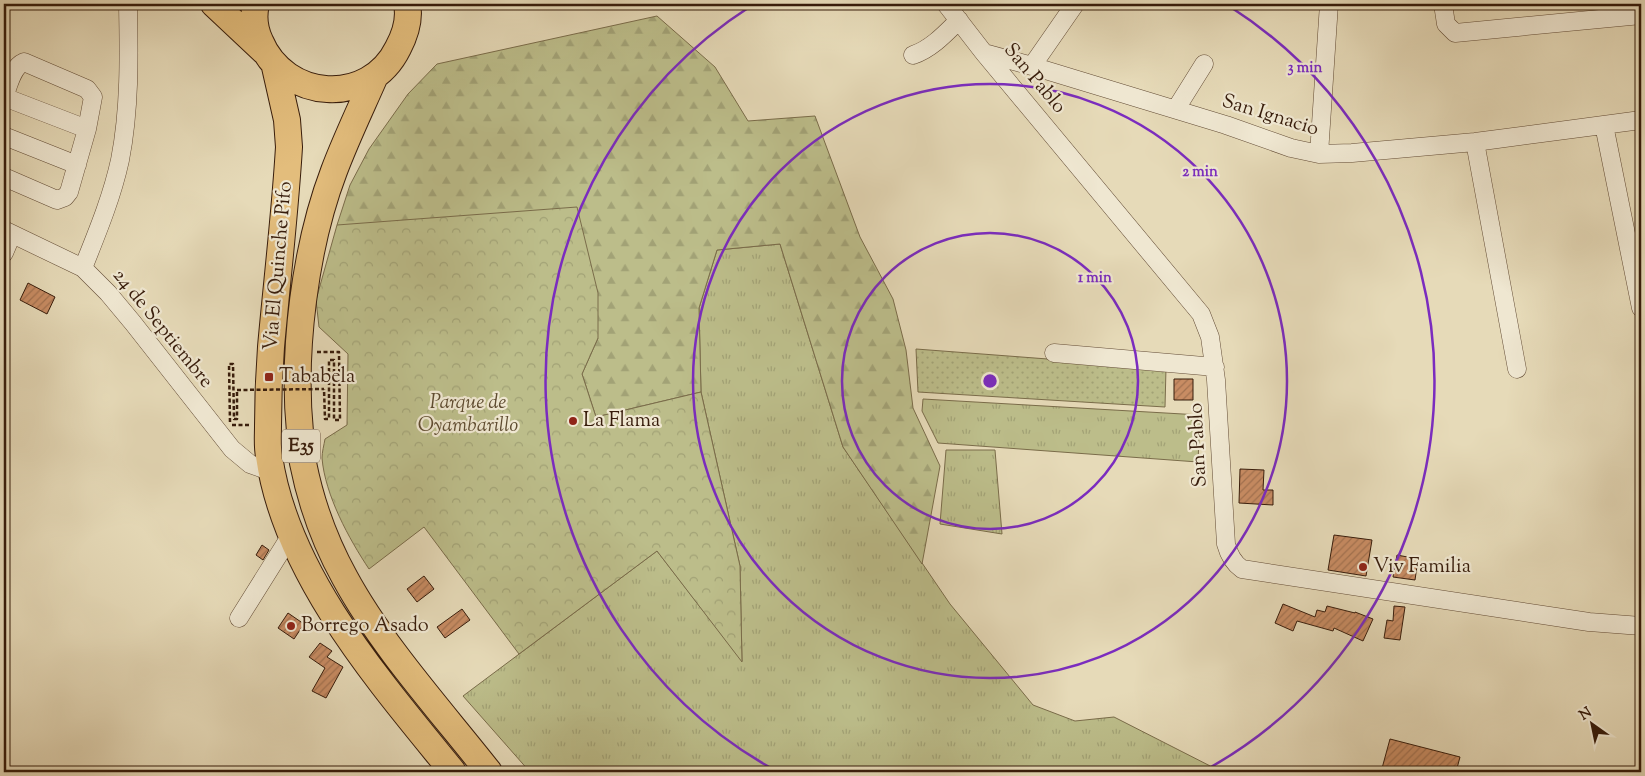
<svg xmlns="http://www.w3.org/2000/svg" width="1645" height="776" viewBox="0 0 1645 776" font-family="'Sorts Mill Goudy',serif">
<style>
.grass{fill:url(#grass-tufts);stroke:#7a6c4a}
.forest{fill:url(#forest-firs);stroke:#7a6c4a}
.park{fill:url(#park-crowns);stroke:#7a6c4a}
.garden{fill:url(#garden-dots);stroke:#7a6c4a}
.building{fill:url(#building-hatch);stroke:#371c0b}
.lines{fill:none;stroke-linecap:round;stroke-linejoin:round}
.minor-casing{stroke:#634c36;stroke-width:19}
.highway-casing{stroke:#371c0b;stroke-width:28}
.path{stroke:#371c0b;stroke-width:2.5;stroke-dasharray:4 2.5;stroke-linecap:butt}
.minor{stroke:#efe7d1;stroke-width:18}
.highway{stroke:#e3bd7c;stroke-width:26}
.path-bridge{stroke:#371c0b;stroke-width:2.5;stroke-dasharray:4 2.5;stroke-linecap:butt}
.ring{fill:none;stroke:#7b2cbf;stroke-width:2.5}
.poi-dot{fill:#8f2418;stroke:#efe7d1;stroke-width:2}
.labels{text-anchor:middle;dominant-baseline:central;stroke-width:4.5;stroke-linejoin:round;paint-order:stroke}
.shield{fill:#efe7d1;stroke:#6e5946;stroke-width:1}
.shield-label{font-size:19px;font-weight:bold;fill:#371c0b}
.street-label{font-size:20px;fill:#371c0b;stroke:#efe7d1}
.poi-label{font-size:20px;fill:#371c0b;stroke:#efe7d1;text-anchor:start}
.park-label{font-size:20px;font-style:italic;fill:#5f4c31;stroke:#efe7d1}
.centre{fill:#7b2cbf;stroke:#efe7d1;stroke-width:2.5}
.ring-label{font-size:15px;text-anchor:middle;font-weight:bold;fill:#7b2cbf;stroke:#efe7d1;stroke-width:4.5;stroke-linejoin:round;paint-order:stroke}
</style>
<defs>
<pattern id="grass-tufts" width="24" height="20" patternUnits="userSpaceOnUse" patternTransform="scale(1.25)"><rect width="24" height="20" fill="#bcbd8a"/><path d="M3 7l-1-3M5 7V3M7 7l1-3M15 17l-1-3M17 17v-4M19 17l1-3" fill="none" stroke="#a2a276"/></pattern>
<pattern id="forest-firs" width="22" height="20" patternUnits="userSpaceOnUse" patternTransform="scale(1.25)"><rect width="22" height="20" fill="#bcbd8a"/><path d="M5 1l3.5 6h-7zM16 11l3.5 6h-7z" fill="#a2a276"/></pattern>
<pattern id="park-crowns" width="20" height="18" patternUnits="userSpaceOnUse" patternTransform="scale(1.25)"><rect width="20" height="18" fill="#bcbd8a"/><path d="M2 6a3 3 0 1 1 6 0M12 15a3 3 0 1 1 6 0" fill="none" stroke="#a2a276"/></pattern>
<pattern id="garden-dots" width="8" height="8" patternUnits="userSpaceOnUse" patternTransform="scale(1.25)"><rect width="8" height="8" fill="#bcbd8a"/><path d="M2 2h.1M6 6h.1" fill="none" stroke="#a2a276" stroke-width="1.8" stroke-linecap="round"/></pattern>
<pattern id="building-hatch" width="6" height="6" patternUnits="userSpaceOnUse" patternTransform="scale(1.25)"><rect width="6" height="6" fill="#c88c63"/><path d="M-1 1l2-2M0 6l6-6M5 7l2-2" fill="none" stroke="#a37250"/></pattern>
</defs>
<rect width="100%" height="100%" fill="#e6dab8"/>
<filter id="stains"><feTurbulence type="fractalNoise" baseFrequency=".004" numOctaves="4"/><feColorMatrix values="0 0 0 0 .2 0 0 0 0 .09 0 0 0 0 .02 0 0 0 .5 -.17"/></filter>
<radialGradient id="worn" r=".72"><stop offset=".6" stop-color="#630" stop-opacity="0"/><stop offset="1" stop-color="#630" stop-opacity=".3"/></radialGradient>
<path class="grass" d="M780 244 843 447 950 604 1033 705 1075 721 1114 717 1222 772H530L463 696 657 551 742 661 740 566 701 392 699 308 717 250Z
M923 399 1200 415 1198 462 938 443 922 411Z
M946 450H995L1002 534 940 524Z"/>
<path class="forest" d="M657 16 715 67 748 121 815 116 860 237 893 299 906 350 913 408 940 466 922 564 843 447 780 244 717 250 699 308 701 392 596 417 582 374 598 338 337 225 350 185 369 149 408 94 437 64Z"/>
<path class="park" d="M577 207 598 293V338L582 374 596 417 701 392 740 566 742 662 657 551 519 654 424 527 369 569C349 539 325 495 322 458 322 452 324 445 325 439L347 425 348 354 319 327 316 300 337 225Z"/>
<path class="garden" d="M916 349 1166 368 1165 407 918 392Z"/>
<path class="building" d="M28 283 55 297 47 314 20 300Z
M1174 379H1193V400H1174Z
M1240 469 1264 470 1263 490H1273V505L1239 503Z
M1334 535 1372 540 1366 576 1328 570Z
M262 545 269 550 263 560 256 555Z
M1397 555 1418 559 1415 580 1393 577Z
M424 576 434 589 417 602 407 589Z
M1283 604 1315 617 1317 610 1325 612 1327 606 1355 613V612L1373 619 1363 641 1334 628 1333 631 1297 621 1293 631 1275 623Z
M1394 606 1405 607 1400 640 1384 638 1387 620 1393 621Z
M462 609 470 620 445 638 437 627Z
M288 613 304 624 294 639 278 628Z
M320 643 332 651 327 657 343 667 326 698 312 691 325 668 309 657Z
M1390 739 1460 757 1456 772H1381Z"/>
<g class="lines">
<g class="minor-casing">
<path id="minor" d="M946 4 984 53 1201 314 1210 337 1216 380 1226 544C1229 555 1233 563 1242 569L1589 622 1641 626
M1443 4 1446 24 1455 33 1641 15
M984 53 1032 66 1226 125 1291 148 1319 154 1352 153 1475 142 1641 120
M913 55C931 49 945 34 959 20
M1032 66 1075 4
M4 97C9 85 12 67 24 62L87 89 93 97 87 129 69 192 65 197 57 200 4 177
M4 97 87 129
M1177 110 1179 104 1204 64
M1604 125 1641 308
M4 136 77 165
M1475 142 1517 369
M1319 154 1329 4
M4 230 83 268 108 293 133 323 232 449 250 464 272 472
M4 253 12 234
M83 268C97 233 112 197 120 160 130 109 129 55 128 4
M1054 353 1215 367
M239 618 291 535"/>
</g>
<g class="highway-casing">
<path id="highway" d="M214 4 264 51
M256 4C253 16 255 30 260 41 285 101 369 107 398 48 405 35 410 19 407 4
M275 67 287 120 289 147C285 214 277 280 271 347 269 373 268 399 268 426 268 436 267 446 269 456 286 575 380 682 453 772
M375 76C361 108 346 139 334 171 305 247 292 352 300 432 301 442 301 453 303 463 311 503 325 542 345 578 382 646 441 711 489 772"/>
</g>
<path class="path" d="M317 352H339L340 420H334V360H329V419H325L324 389
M230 422 229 364H233L234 419H237V390
M232 425H249"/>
<use href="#minor" class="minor"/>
<use href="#highway" class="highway"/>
<path class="path-bridge" d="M237 390 324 389"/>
</g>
<g class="ring">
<circle cx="990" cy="381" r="148"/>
<circle cx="990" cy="381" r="297"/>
<path d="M778 772A445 445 0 0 1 751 6M1229 6A445 445 0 0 1 1202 772"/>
</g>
<g class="poi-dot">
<rect x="264" y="372" width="10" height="10" rx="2.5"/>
<circle cx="573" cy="421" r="5"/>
<circle cx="1363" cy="567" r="5"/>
<circle cx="291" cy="626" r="5"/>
</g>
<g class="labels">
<rect class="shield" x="282" y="429.5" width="38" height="33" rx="4"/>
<g class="shield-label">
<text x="301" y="446">E35</text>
</g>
<g class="street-label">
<text transform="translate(1034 79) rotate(50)">San Pablo</text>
<text transform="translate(1270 116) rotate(17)">San Ignacio</text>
<text transform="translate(279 266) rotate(-85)">Via El Quinche Pifo</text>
<text transform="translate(162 329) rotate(51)">24 de Septiembre</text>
<text transform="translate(1199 445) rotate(-93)">San Pablo</text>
</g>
<g class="poi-label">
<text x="279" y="377">Tababela</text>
<text x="583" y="421">La Flama</text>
<text x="1373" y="567">Viv Familia</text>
<text x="301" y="626">Borrego Asado</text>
</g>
<g class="park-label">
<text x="468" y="403">Parque de<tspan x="468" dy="23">Oyambarillo</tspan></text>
</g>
</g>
<circle cx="990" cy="381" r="8" class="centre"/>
<g class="ring-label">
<text x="1305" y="72">3 min</text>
<text x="1200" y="176">2 min</text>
<text x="1095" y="282">1 min</text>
</g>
<rect width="1645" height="776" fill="none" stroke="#e6dab8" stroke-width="20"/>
<rect x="5" y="5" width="1635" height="766" fill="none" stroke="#371c0b" stroke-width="2.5"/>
<rect x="10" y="10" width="1625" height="756" fill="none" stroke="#371c0b"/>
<g transform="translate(1592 724) rotate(327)" stroke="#efe7d1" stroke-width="4" paint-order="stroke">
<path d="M0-4L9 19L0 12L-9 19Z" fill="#371c0b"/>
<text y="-8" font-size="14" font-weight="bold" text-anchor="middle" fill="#371c0b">N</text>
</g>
<rect width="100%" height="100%" filter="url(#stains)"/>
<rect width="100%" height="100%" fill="url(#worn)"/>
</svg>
